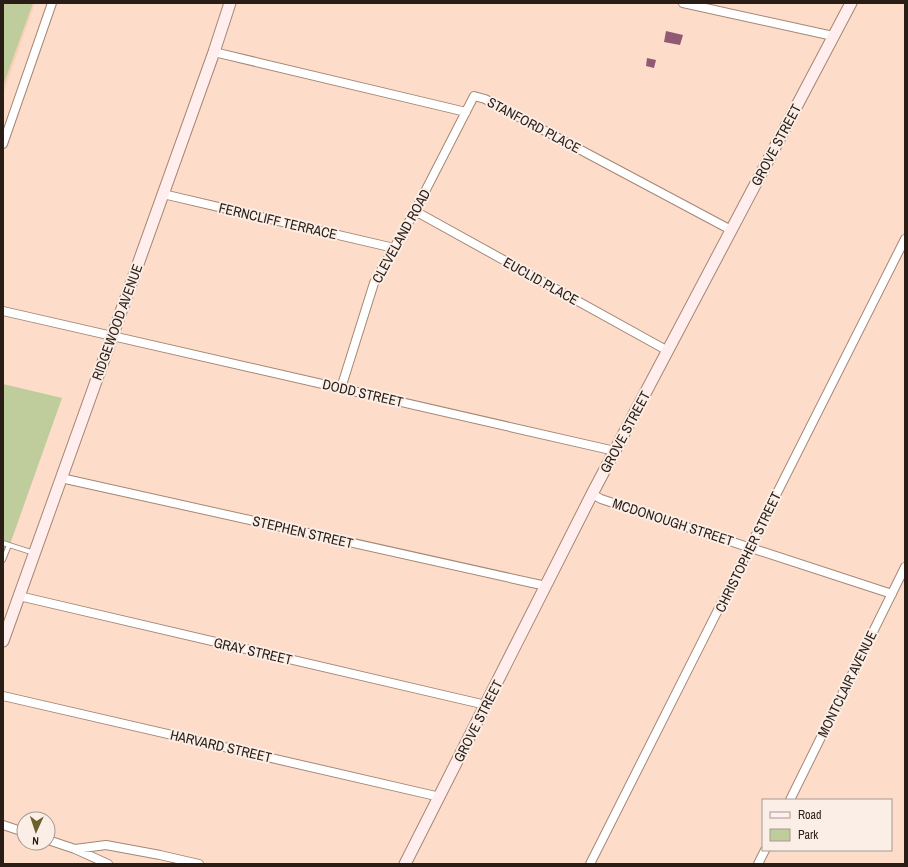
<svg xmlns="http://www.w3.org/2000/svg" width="908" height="867" viewBox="0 0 908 867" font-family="'Archivo Narrow',sans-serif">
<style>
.built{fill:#f7d0b9}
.green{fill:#bfcc9c}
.building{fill:#905a75}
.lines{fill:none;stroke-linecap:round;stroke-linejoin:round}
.lane-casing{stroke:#a48775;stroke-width:6}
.street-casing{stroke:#a48775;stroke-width:10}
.secondary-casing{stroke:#a48775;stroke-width:13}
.lane{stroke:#fff;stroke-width:4}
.street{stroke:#fff;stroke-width:8}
.secondary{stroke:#ffeeed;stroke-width:11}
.labels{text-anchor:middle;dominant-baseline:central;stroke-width:4;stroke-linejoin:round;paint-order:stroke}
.street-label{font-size:14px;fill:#291d16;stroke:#fbeee6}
</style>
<rect width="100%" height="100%" fill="#fddcc9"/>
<path class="built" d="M3 3H35L3 94Z"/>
<path class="green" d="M3 3H33L3 86Z
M3 384 62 398 3 564Z"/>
<path class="building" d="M666 31 683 35 680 45 664 42Z
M647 58 656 60 654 68 646 66Z"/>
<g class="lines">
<g class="lane-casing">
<path id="lane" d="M3 543 34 553
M3 560 9 545"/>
</g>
<g class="street-casing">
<path id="street" d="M683 3 833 36
M214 52 466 112
M3 144 52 3
M163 194 394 248
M415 211 668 351
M3 311 615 451
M341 388 374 283 415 211 474 96 485 99 731 230
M61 478 546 586
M592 494 601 499 892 594
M19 596 486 705
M3 696 440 797
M790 800 905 567
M3 825 24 832
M48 840 75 849 108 864
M75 849 106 845 160 855 199 864
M590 864 905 239
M758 864 765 850"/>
</g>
<g class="secondary-casing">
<path id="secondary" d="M3 641 214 52 230 3
M405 864 592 494 851 3"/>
</g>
<use href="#lane" class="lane"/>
<use href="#street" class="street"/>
<use href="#secondary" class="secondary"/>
</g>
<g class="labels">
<g class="street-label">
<text transform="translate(534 125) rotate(28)">STANFORD PLACE</text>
<text transform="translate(776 145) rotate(-62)">GROVE STREET</text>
<text transform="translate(278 221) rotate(13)">FERNCLIFF TERRACE</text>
<text transform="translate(401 236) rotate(-61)">CLEVELAND ROAD</text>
<text transform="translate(541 281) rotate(29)">EUCLID PLACE</text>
<text transform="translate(117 322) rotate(-70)">RIDGEWOOD AVENUE</text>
<text transform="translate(363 393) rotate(13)">DODD STREET</text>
<text transform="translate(625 432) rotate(-62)">GROVE STREET</text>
<text transform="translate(673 522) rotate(18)">MCDONOUGH STREET</text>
<text transform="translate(303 532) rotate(13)">STEPHEN STREET</text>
<text transform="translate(748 552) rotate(-64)">CHRISTOPHER STREET</text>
<text transform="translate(253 651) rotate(13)">GRAY STREET</text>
<text transform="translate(847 684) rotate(-64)">MONTCLAIR AVENUE</text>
<text transform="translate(478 721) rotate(-63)">GROVE STREET</text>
<text transform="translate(221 746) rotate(13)">HARVARD STREET</text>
</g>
</g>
<rect width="908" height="867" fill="none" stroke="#291d16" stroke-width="8"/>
<rect x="762" y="799" width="130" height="52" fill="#fbeee6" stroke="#a79a93"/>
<rect x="770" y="812" width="20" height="6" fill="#ffeeed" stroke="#a79a93"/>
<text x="798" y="819" font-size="12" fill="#291d16">Road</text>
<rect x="770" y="829" width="20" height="12" fill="#bfcc9c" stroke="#a79a93"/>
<text x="798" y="839" font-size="12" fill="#291d16">Park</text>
<g transform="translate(36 831) rotate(183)"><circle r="19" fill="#fbeee6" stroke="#a79a93"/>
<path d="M0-3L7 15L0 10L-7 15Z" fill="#6b5f2c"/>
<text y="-6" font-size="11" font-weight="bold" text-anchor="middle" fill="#291d16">N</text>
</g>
</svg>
